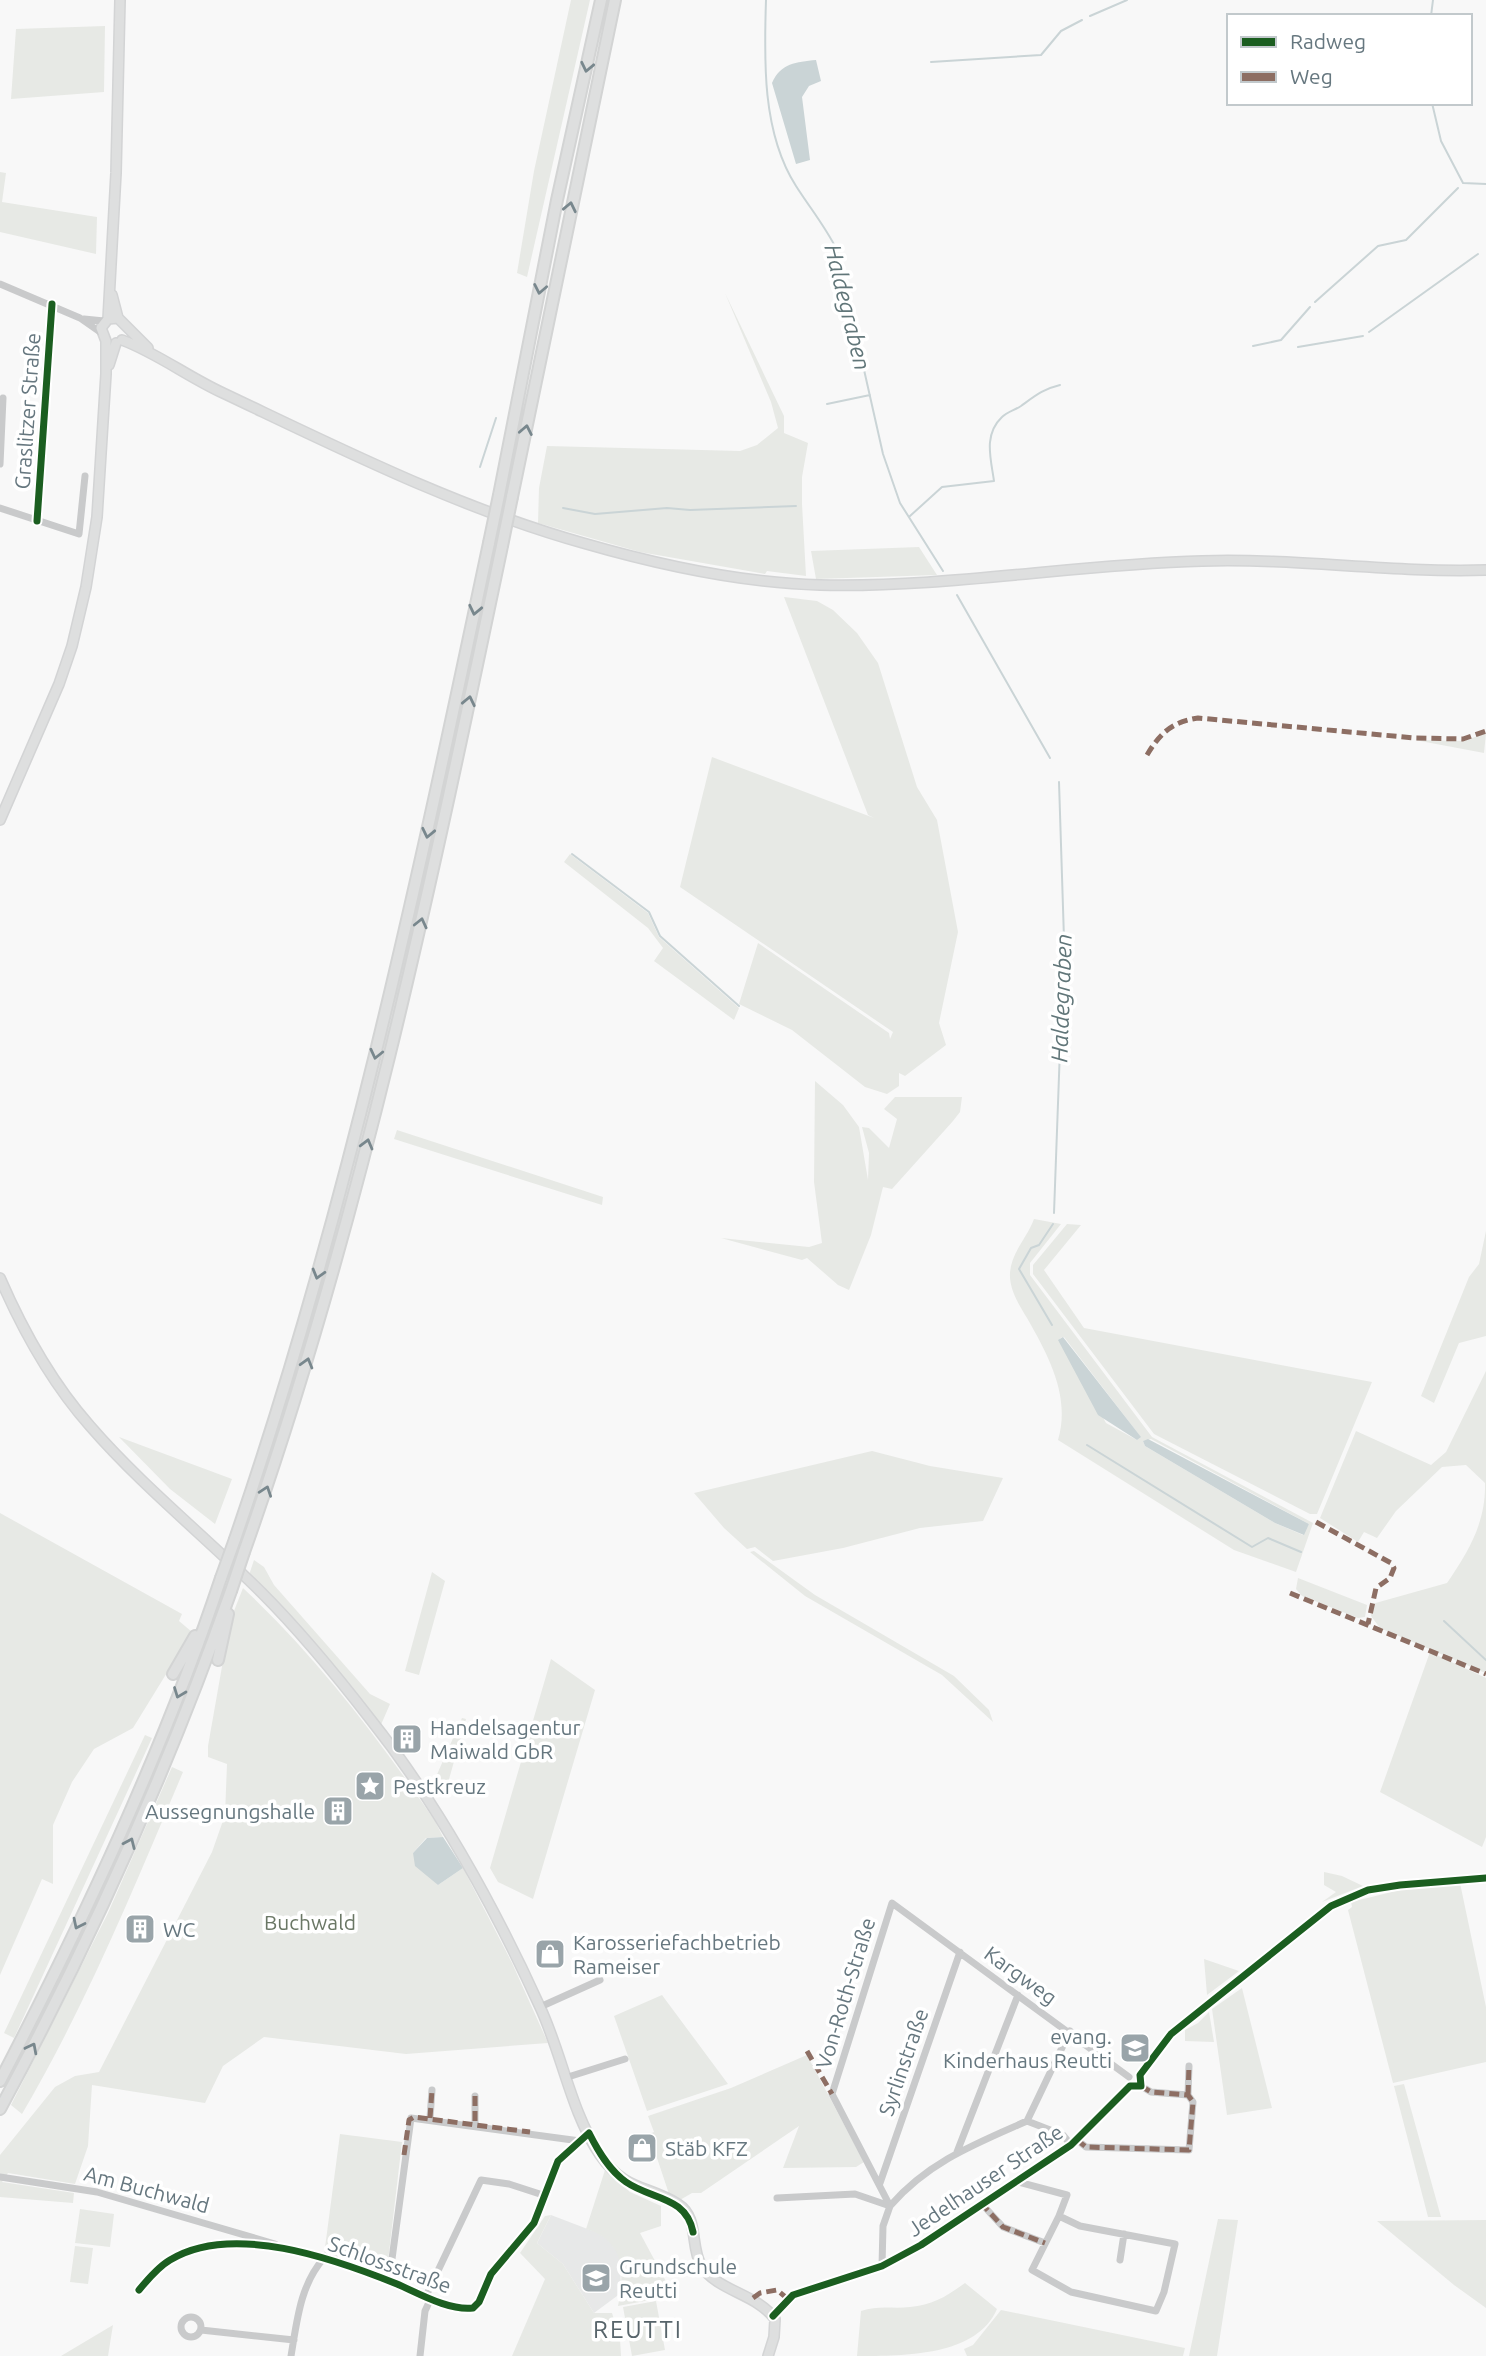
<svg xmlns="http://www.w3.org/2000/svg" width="1486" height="2356" viewBox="0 0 1486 2356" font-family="Ubuntu,sans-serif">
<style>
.built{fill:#e7e8e8}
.green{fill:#e7e9e5;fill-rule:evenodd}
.water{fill:#cad4d6}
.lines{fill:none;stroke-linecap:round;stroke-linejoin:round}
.stream{stroke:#cad4d6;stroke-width:2}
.major-casing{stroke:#d3d4d5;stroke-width:12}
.highway-casing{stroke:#d3d4d4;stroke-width:14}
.minor{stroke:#c9cacb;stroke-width:7}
.major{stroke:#dedfdf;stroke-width:9}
.highway{stroke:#dedfdf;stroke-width:10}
.highway-bridge-casing{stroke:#d3d4d4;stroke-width:14;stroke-linecap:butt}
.highway-bridge{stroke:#dedfdf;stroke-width:10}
.quiet{stroke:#8d6e63;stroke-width:5;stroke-dasharray:10 5;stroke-linecap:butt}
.cycleway-casing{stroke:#fff;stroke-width:11}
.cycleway{stroke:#1b5e20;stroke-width:7}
.oneway{stroke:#78878d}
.labels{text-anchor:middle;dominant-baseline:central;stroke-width:7;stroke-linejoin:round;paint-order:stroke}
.street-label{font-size:21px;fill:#66777f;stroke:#fff}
.poi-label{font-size:21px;fill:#66777f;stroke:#fff;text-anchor:start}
.park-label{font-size:21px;fill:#6a7765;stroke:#fff}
.water-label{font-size:23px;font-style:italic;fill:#617679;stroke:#fff}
.quarter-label{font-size:24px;letter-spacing:2px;fill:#58656b;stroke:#fff}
</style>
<rect width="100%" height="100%" fill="#f8f8f8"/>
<path class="built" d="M551 2215 598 2233 615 2244 620 2260 621 2293 594 2313 563 2264 537 2243Z"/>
<path class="green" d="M571 0H590L527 277 517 273 534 171Z
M105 26 104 92 11 99 16 29Z
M0 172 6 173 2 202 97 217 96 254 0 232Z
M725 293 784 416V433L808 443 802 477V504L806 576 767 571 765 574 640 552 538 523 539 488 547 446 740 451 757 445 778 428 771 402Z
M919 547 937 575 816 579 811 551Z
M784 597 817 601 833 610 857 633 878 663 917 787 937 820 958 932 939 1023 946 1045 905 1076 899 1073V1086L887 1094 865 1087 792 1030 739 1004 758 943 889 1033 890 1039 893 1032 680 887 712 757 874 818 868 815Z
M1486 733 1484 753 1415 740 1464 741Z
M570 854 648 913 659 937 739 1008 734 1020 654 961 663 948 648 928 564 862Z
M815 1081 843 1105 859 1127 868 1180 869 1153 862 1127 869 1128 889 1148 897 1119 884 1109 895 1097H962L960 1112 953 1121 892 1189 883 1187 871 1235 849 1290 838 1285 807 1258 802 1260 721 1238 809 1247 822 1243 814 1182Z
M397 1130 603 1197 602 1205 394 1139Z
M1034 1219 1061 1224 1030 1263V1275L1152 1437 1313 1523 1296 1572 1234 1550 1058 1440C1071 1396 1048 1355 1027 1318 1019 1305 1009 1289 1010 1273 1011 1253 1027 1238 1034 1219ZM1064 1337 1140 1436 1137 1440 1106 1423 1060 1338ZM1151 1439 1309 1524 1303 1535 1275 1523 1145 1446 1143 1441Z
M1067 1224 1081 1225 1044 1270 1084 1328 1372 1382 1317 1514H1310L1154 1434 1033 1274V1265Z
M1486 1231V1336L1459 1343 1434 1403 1421 1396 1469 1277 1479 1264Z
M1486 1371V1671L1483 1672 1380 1628 1371 1616 1372 1604 1447 1583C1469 1551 1486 1522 1485 1483L1466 1465 1442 1467 1396 1511 1377 1538 1364 1532 1358 1542 1320 1518 1356 1431 1431 1465 1446 1452Z
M119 1437 232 1479 215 1524 170 1489Z
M872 1451 930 1466 1003 1478 983 1521 920 1528 843 1548 773 1561 755 1547 747 1549 724 1528 694 1493Z
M0 1513 182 1614 179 1621 192 1632 133 1728 94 1749 72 1782 53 1825V1884L42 1879 0 1975Z
M754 1551 815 1595 954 1676 989 1710 993 1722 942 1675 805 1596 750 1552Z
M254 1560 264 1567 274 1585 370 1694 390 1704 380 1727 249 1575Z
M432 1572 445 1581 419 1675 405 1671Z
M1298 1578 1367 1605 1365 1617 1358 1618 1302 1596 1296 1589Z
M243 1588C317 1657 378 1738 435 1821L443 1837 426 1838 413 1853 438 1885 463 1868 512 1963 548 2043 406 2054 264 2037 223 2066 205 2103 92 2085 88 2146 75 2184 8 2173 2 2182 74 2193 73 2203 0 2197V2155L55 2087 75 2076 99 2072 212 1852 225 1815 227 1764 208 1757V1746L230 1621Z
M1430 1652 1486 1678V1837L1482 1847 1380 1792Z
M551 1659 595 1690 533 1899 498 1882 490 1868Z
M462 1718 466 1719 444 1797 438 1788H431Z
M145 1735 152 1738 14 2038 4 2033Z
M172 1767 183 1772C134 1888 86 2005 22 2114L11 2105 108 1913Z
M1324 1872 1342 1876 1363 1886 1322 1902 1336 1892 1324 1885Z
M1460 1883 1486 2007V2062L1393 2083 1348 1910 1352 1907 1351 1902 1400 1890Z
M1204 1959 1239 1971 1207 1995Z
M1242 1988 1272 2108 1227 2115 1212 2009Z
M662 1995 728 2084 647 2111 614 2016Z
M1209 2012 1214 2042 1185 2041V2030L1198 2023Z
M807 2055 864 2162 856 2167 783 2168 799 2126 701 2193H692L680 2200 669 2194 649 2134 654 2132 648 2116 731 2088Z
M1404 2084 1441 2217H1428L1394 2086Z
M340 2134 402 2142 386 2278 324 2255Z
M605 2170 630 2192 661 2206V2226L640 2233 676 2300 661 2298 618 2306C625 2271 624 2240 586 2229Z
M80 2209 114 2214 110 2247 75 2243Z
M551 2215 537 2243 563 2264 594 2313H612L620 2339 621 2356H512L545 2279 520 2253 545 2216Z
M1218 2219 1238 2220 1217 2356H1189Z
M1486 2220V2308L1454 2285 1377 2221Z
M75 2246 93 2248 88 2284 70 2282Z
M965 2283 997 2309C977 2356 905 2356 857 2356L861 2311C878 2305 892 2309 910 2307 933 2305 947 2296 965 2283Z
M656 2301 665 2350 632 2356 623 2307Z
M1001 2310 1185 2348 1183 2356H967L964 2349 973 2345Z
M113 2325 108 2356H61Z"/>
<path class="water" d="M816 60 821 81 809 86 802 97 810 160 796 164 772 83C781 63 796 62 816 60Z
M1063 1337 1141 1437 1137 1440 1098 1415 1058 1340Z
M1148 1439 1309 1524 1304 1535 1275 1523 1145 1446 1143 1441Z
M443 1837 463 1868 438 1885 415 1866 413 1853 427 1838Z"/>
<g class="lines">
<path class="stream" d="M766 0C764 60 762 133 796 186 810 208 825 226 837 250L883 454 900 503 943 571
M1090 16 1127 0
M1431 16 1433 0
M931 62 1041 55 1061 31 1082 20
M1432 103 1441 141 1463 183 1486 184
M1315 302 1378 246 1406 240 1458 188
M1369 332 1478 254
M1253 346 1281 340 1310 307
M1298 347 1363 336
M827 404 870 395
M480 467 496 418
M563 508 595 514 667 508 690 510 796 506
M910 516 942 487 994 481C991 459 983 435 1002 417 1007 412 1015 410 1021 406 1035 396 1043 389 1060 385
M957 595 1050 758
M572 854 649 912 660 936 739 1006
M1054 1213 1064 939 1059 782
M1052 1325 1019 1269 1031 1248 1039 1245 1053 1224
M1087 1445 1252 1547 1268 1538 1301 1552
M1444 1621 1486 1660"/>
<g class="major-casing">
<path id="major" d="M112 295 118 318 148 348
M108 319 116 173 120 0
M122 340C157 353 188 377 223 393 339 448 458 508 583 543 659 565 741 583 820 585 948 588 1075 564 1202 561 1297 558 1391 573 1486 570
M109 365 116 343
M0 820 59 684 72 646 86 587 97 517 106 374V341L101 328 108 319 118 318
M0 1278C23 1331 51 1382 90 1426 142 1486 206 1537 262 1593 301 1632 337 1676 371 1720 440 1807 494 1906 540 2007 562 2054 571 2112 600 2155 625 2191 647 2185 678 2204 699 2217 690 2246 701 2265 716 2291 756 2293 775 2319L774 2337 768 2356"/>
</g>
<g class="highway-casing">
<path id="highway" d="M499 495 557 200 601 0
M512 497 615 0
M235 1539C347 1214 418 879 489 543
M244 1552C360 1225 431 885 502 546
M218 1660 228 1614
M173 1674 195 1636
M0 2081C84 1919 163 1752 221 1578
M0 2109C90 1943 168 1769 231 1591"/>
</g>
<path class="minor" d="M0 284 80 318 100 332
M84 319 104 321
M0 464 3 398
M0 508 79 534 85 476
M37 521 52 304
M540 2007 600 1980
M568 2077 625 2059
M1188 2095 1189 2066
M475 2096V2124
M430 2118 432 2090
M1027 2121 1070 2031
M1077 2140 1086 2147 1189 2150 1193 2102 1188 2095 1151 2092 1141 2086
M957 2152 1018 1995
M0 2177 97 2192 275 2244
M1015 2181 1067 2195 1059 2216
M880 2183 960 1952
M777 2198 855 2194 890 2206C928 2162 975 2144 1027 2121L1063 2135 1071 2145
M981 2203 1003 2227 1045 2243
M1059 2216 1080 2226 1175 2244 1164 2292 1156 2311 1071 2292 1032 2270Z
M1120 2260 1124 2234
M882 2266 883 2226 890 2206 832 2094 892 1903 1129 2077
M389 2281 411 2118 580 2141
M139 2290C148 2279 158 2267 170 2260 232 2222 335 2259 397 2284 418 2293 449 2311 473 2308L479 2302 491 2274 534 2223 558 2161 589 2133
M426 2296 481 2180 509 2184 546 2196
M773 2316 793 2295 882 2266 921 2245 1071 2145 1130 2086H1141L1140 2075 1171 2034 1331 1906 1368 1890 1400 1885 1486 1878
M181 2327a10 10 0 1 1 20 0a10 10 0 1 1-20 0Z
M201 2330 294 2340
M291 2356C297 2321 300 2285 324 2258
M420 2356 425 2311 431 2298"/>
<use href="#major" class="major"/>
<use href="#highway" class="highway"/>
<g class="highway-bridge-casing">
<path id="highway-bridge" d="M489 543 499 495
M502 546 512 497
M221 1578 235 1539
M231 1591 244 1552"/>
</g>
<use href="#highway-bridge" class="highway-bridge"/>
<path class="quiet" d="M1147 755C1160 733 1172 722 1198 718L1415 738 1463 739 1486 731
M1316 1522 1391 1563 1394 1568 1390 1578 1376 1588 1368 1624
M1290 1593 1486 1674
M807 2051 832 2094
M1188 2095 1189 2066
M475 2096V2124
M430 2118 432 2090
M1077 2140 1086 2147 1189 2150 1193 2102 1188 2095 1151 2092 1141 2086
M404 2155 409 2120 414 2117 530 2132
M981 2203 1003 2227 1045 2243
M753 2298 760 2293 777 2290 788 2299"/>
<g class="cycleway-casing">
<path id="cycleway" d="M37 521 52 304
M139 2290C148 2279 158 2267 170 2260 232 2222 335 2259 397 2284 418 2293 449 2311 473 2308L479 2302 491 2274 534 2223 558 2161 589 2133C598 2151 609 2170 626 2182 652 2200 686 2196 693 2232
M773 2316 793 2295 882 2266 921 2245 1071 2145 1130 2086H1141L1140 2075 1171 2034 1331 1906 1368 1890 1400 1885 1486 1878"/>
</g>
<use href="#cycleway" class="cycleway"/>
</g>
<defs><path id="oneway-chevron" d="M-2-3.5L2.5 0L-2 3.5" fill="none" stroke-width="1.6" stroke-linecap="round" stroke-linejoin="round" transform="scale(1.75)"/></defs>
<g class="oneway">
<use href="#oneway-chevron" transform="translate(587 67) rotate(102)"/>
<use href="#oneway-chevron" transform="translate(570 207) rotate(-78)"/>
<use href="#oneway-chevron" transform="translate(540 289) rotate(101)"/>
<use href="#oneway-chevron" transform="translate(526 430) rotate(-79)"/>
<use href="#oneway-chevron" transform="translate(475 610) rotate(102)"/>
<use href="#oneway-chevron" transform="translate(469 701) rotate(-78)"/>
<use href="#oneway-chevron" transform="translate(428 833) rotate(102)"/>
<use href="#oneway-chevron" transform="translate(421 923) rotate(-77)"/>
<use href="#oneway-chevron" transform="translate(376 1054) rotate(103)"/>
<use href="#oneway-chevron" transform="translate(367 1144) rotate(-75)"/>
<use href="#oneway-chevron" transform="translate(318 1274) rotate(106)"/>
<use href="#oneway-chevron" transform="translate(307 1363) rotate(-74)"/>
<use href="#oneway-chevron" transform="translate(266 1491) rotate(-71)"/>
<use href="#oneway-chevron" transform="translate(179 1693) rotate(111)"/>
<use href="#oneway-chevron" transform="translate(130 1843) rotate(-66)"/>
<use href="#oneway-chevron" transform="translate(78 1924) rotate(116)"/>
<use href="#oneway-chevron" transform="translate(32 2048) rotate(-63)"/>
</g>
<defs>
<g id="building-square" transform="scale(1.575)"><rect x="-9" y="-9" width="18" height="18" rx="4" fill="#99a4a9" stroke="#fff"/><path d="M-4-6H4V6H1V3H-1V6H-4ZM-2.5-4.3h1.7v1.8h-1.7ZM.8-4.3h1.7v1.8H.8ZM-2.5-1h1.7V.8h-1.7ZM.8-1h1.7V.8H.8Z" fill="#fff"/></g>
<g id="sight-square" transform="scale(1.575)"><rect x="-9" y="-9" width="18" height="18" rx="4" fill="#99a4a9" stroke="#fff"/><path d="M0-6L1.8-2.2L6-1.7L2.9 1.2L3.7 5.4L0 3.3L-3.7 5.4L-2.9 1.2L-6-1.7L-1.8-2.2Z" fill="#fff"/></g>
<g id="shop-square" transform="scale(1.575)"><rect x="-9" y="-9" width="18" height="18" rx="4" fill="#99a4a9" stroke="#fff"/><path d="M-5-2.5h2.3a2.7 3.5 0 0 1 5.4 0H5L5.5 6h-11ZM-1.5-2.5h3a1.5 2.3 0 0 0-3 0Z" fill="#fff"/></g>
<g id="school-square" transform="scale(1.575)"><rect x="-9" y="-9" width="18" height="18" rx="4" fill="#99a4a9" stroke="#fff"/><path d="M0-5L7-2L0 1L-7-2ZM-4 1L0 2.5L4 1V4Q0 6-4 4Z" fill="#fff"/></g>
</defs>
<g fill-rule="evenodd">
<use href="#building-square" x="407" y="1739"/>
<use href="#sight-square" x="370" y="1786"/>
<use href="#building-square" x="338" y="1811"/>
<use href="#building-square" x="140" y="1929"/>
<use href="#shop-square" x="550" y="1954"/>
<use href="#school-square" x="1135" y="2048"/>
<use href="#shop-square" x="642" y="2148"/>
<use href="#school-square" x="596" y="2278"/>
</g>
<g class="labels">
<g class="street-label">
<text transform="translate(27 411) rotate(-86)">Graslitzer Straße</text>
<text transform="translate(1021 1975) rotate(36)">Kargweg</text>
<text transform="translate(845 1993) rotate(-73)">Von-Roth-Straße</text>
<text transform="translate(903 2062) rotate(-71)">Syrlinstraße</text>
<text transform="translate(985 2180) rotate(-34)">Jedelhauser Straße</text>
<text transform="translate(147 2189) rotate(15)">Am Buchwald</text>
<text transform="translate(390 2264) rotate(20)">Schlossstraße</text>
</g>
<g class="poi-label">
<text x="430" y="1727">Handelsagentur<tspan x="430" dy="24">Maiwald GbR</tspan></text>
<text x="393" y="1786">Pestkreuz</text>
<text x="315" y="1811" text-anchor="end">Aussegnungshalle</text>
<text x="163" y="1929">WC</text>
<text x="573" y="1942">Karosseriefachbetrieb<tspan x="573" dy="24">Rameiser</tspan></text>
<text x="1112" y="2036" text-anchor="end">evang.<tspan x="1112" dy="24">Kinderhaus Reutti</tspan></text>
<text x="665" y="2148">Stäb KFZ</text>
<text x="619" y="2266">Grundschule<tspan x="619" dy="24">Reutti</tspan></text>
</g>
<g class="park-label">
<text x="310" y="1922">Buchwald</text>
</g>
<g class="water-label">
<text transform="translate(848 307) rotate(76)">Haldegraben</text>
<text transform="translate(1061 998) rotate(-88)">Haldegraben</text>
</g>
<g class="quarter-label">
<text x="638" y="2329">REUTTI</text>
</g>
</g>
<rect x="1227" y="14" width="245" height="91" fill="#ffffff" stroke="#c2c9cc" stroke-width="2"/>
<rect x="1241" y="37" width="35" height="10" fill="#1b5e20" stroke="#c2c9cc" stroke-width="2"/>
<text x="1290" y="49" font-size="21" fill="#66777f">Radweg</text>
<rect x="1241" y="72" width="35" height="10" fill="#8d6e63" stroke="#c2c9cc" stroke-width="2"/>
<text x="1290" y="84" font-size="21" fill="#66777f">Weg</text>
</svg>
